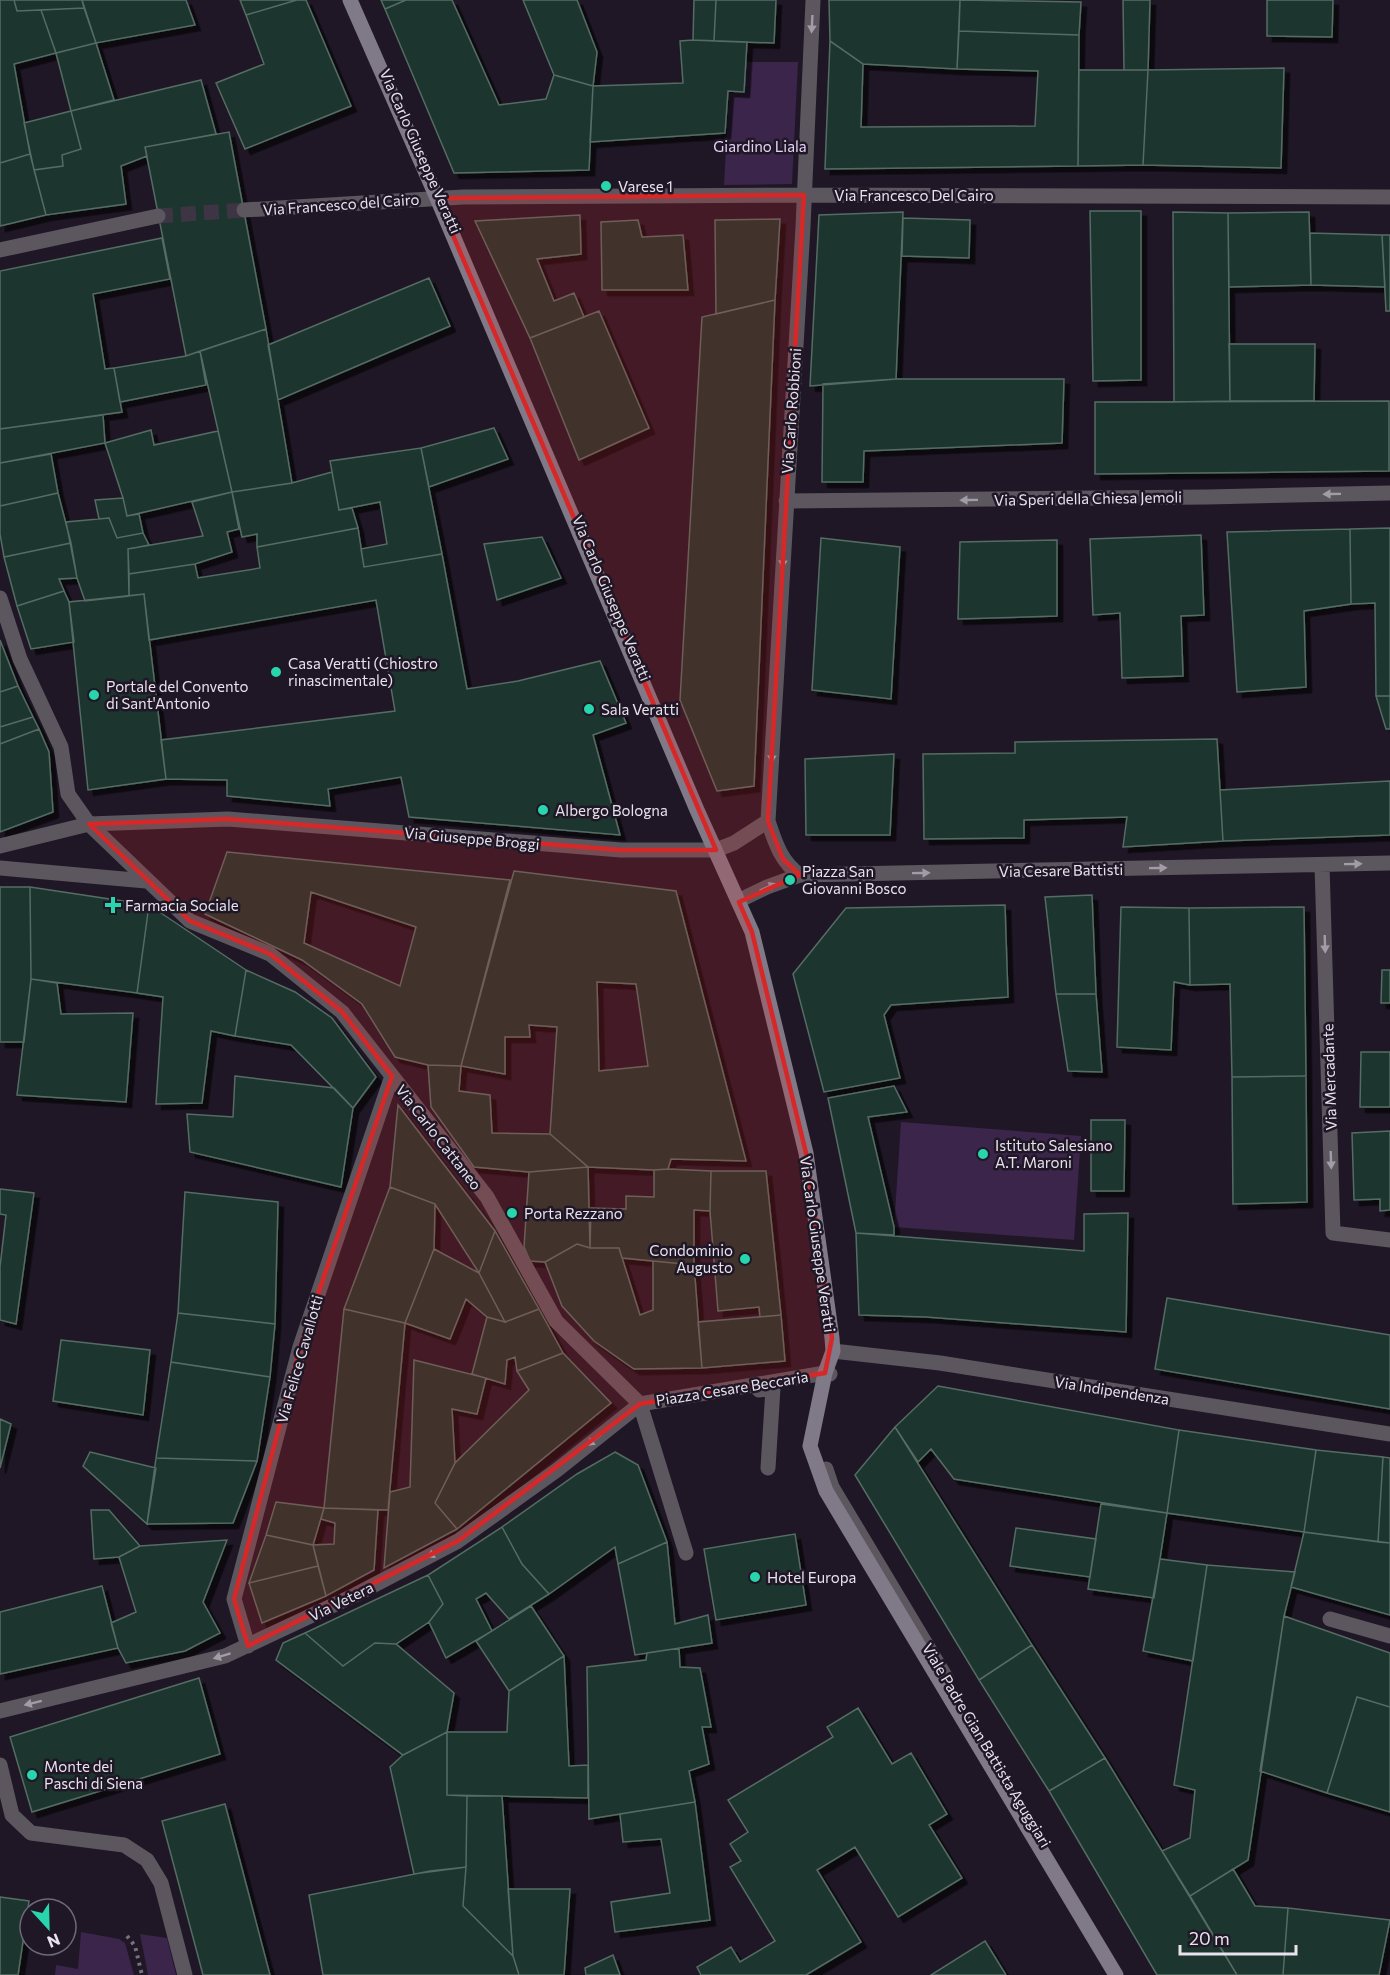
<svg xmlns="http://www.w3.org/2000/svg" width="1390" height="1975" viewBox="0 0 1390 1975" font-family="Commissioner,sans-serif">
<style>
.green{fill:#3b254b}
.building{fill:#1e342d;stroke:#546c64;stroke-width:1.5;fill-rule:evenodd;filter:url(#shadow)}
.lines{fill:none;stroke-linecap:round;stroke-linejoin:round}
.street-tunnel{stroke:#3d3544;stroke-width:15;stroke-dasharray:15 8;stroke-linecap:butt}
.path{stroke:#77707d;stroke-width:4;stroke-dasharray:3 4.5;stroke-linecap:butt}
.lane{stroke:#5c575f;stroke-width:15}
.street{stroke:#5c575f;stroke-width:15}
.secondary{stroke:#807987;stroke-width:15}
.oneway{fill:#a29ca6}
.marked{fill:#d62828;fill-opacity:0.2;stroke:#d62828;stroke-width:4.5;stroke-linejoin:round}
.poi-dot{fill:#29d5ad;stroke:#1f1726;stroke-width:2}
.labels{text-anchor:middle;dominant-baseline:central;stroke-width:5;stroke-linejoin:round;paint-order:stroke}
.park-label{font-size:15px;fill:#e5d2f6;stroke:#1f1726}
.street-label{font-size:15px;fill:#e8e2ed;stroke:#1f1726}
.poi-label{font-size:15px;fill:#e8e2ed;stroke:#1f1726;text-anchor:start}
</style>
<defs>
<filter id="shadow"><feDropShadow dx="5.5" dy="5.5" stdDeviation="0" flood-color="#0009"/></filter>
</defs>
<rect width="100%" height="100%" fill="#1f1726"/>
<path class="green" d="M746 62H798L792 184 724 185 729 93H745Z
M901 1122 1081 1136 1074 1240 894 1227Z
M81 1932 119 1939 125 1943 134 1975H55L56 1965 78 1969Z
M140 1934 167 1938 176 1975H148Z"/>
<path class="building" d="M0 0H14L17 11 41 10 56 53 14 64 30 154 0 163Z
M14 0H82L84 8 17 11Z
M82 0H186L195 25 96 43Z
M240 0H297L246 15Z
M297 0H306L351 106 245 149 216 83 264 64 246 15Z
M381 0H406L385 9Z
M406 0H452L499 105 546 99 554 75 593 86 589 170 454 173 385 9Z
M523 0H577L597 52 593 86 554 75Z
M694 0H716L714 41 693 40Z
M716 0H776L774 43 714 41Z
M829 0H960L957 69 863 64 830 41Z
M960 0 1081 2 1079 35 959 31Z
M1123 0H1150L1148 70H1124Z
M1267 0H1333L1332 37 1267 36Z
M84 8 96 43 56 53 41 10Z
M959 31 1079 35 1078 166 825 169 830 41 863 64 861 127 1035 126 1038 71 957 69Z
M693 40 747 42 744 92 728 91 725 133 590 142 593 86 683 83 680 41Z
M96 43 114 100 71 111 56 53Z
M1284 68 1281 168 1143 165 1148 70Z
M1079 70H1148L1143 165 1078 166Z
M201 80 216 134 145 147 147 156 121 166 126 204 46 215 34 170 63 166 62 155 81 149 71 111Z
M71 111 81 149 62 155 63 166 34 170 24 123Z
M229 132 266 329 186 356 145 147Z
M30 154 46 215 0 226V163Z
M1090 211H1141V380L1093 381Z
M903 212 896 379 810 386 819 215Z
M1173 212 1228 213 1230 401 1174 402Z
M1309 212 1311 285 1229 287 1228 213Z
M580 215 581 254 537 259 554 301 574 293 584 317 530 338 475 221Z
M903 218 970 220 969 258 902 256Z
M780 219 775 300 716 314 715 220Z
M638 220 642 237 683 235 688 290H602L601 222Z
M1310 233 1382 235 1385 287 1311 285Z
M1382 235H1390V311H1386Z
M162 238 170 279 93 294 105 369 114 368 122 412 0 429V271Z
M429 278 450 326 278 400 268 345Z
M775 300 754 786 717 791 680 700 702 317Z
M599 311 649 428 579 460 530 338Z
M266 329 292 483 232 492 200 351Z
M1229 344H1315L1314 401H1230Z
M200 351 206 385 120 402 114 368 186 356Z
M896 379H1064L1062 443 864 451 863 482H822L823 384Z
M1389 401V471L1095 474V402Z
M103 415 105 443 0 463V429Z
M494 428 508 459 429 487 421 448Z
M151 430 154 445 218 431 232 492 127 516 123 498 105 443Z
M421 448 442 554 364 567 361 549 387 544 380 502 339 510 330 461Z
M51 454 58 493 0 506V463Z
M332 472 339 510 352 508 358 528 257 547V534L242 537 232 492 292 483Z
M232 492 239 529 227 532 232 552 195 564 129 574 128 549 203 536 192 502Z
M58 493 71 543 4 557 0 534V506Z
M123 498 127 516 139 514 143 533 117 538 109 518 99 519 95 500Z
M109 518 117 538 143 533 149 545 128 549 129 596 85 601 77 578 66 522Z
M358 528 364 567 442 554 467 689 518 681 600 661 626 723 593 735 620 835 409 817 401 777 328 789 330 806 227 796V780L166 779 161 740 395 711 376 600 149 640 144 594 129 596V574L195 564 198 578 260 568 257 547Z
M1390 528V696H1376L1375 603 1351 604 1350 529Z
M1350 529 1351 604 1304 611 1306 687 1237 692 1227 532Z
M1201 535 1204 615 1181 616 1183 676 1122 678 1120 613 1093 615 1090 539Z
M542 537 561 578 497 600 484 544Z
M821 538 900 547 891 699 812 690Z
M1057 540V616L958 619 960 542Z
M71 543 77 578 59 579 64 591 17 606 4 557Z
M64 591 69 602 74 642 31 649 17 606Z
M144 594 166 779 88 790 69 602Z
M0 640 18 686 0 692Z
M18 686 33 717 0 727V692Z
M1376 696H1390V729H1386Z
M33 717 39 729 0 744V727Z
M39 729 49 752 53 812 0 832V744Z
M1217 739 1223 841 1123 847 1127 817 1024 820V838L924 839 923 754 1015 753V742Z
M894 754 890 835H806L805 759Z
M1390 781V835L1223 841 1220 790Z
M227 852 510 880 461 1066 428 1065 395 1057 362 1004 302 960 205 914ZM311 892 416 927 400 986 304 943Z
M514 871 676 891 746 1161 671 1159 668 1169 654 1170 588 1167 550 1134 557 1027 529 1025 530 1037H505V1074L461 1066ZM597 982 636 984 648 1066 599 1071Z
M0 887H30L31 979 24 1042H0Z
M30 887 149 905 137 993 31 979Z
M1092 895 1096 994H1056L1045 897Z
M149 905 246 970 235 1036 211 1031 202 1103 156 1104 163 997 137 993Z
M1005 905 1008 997 891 1005 884 1015 900 1078 824 1092 793 974 846 908Z
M1121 907 1189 908 1190 985 1174 982 1171 1050 1117 1047Z
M1304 907 1306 1076 1232 1077 1230 984 1190 985 1189 908Z
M246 970 295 992 332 1018 376 1077 353 1108 291 1045 235 1036Z
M1382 970H1390V1003H1381Z
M31 979 57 983 61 1014 133 1013 126 1102 17 1095Z
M1056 994H1096L1102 1072 1068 1071Z
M1361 1052H1390V1107H1360Z
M428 1065 461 1066 459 1091 490 1095 492 1133 550 1134 588 1167 529 1172 474 1167 431 1107Z
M235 1076 334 1088 353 1108 341 1187 190 1152 187 1114 233 1117Z
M1306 1076 1307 1202 1233 1204 1232 1077Z
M894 1086 907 1112 868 1117 894 1227V1235L856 1233 828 1098Z
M398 1105 495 1231 479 1273 435 1204 390 1187Z
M1091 1120H1125L1124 1191H1091Z
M1390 1131V1210L1380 1211V1199L1354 1200 1352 1133Z
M588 1167 590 1248 577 1244 545 1262 530 1261 524 1247 529 1172Z
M668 1169 711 1171 710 1211 694 1210V1265L622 1258 619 1248H590L591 1208 626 1209V1196L654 1197V1170Z
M711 1171H766L781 1315 760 1317 759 1307 718 1311 710 1211Z
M390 1187 435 1204 434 1249 405 1323 344 1309Z
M0 1189 34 1193 16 1324 0 1320V1267L6 1215 0 1214Z
M185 1192 278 1202 275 1324 178 1313Z
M1128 1213 1126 1332 926 1317 859 1315 856 1233 1084 1251V1214Z
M495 1231 539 1309 505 1322 479 1273Z
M577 1244 590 1248H619L640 1315 653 1310V1261L694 1265 702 1368 634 1369 594 1341 562 1306 545 1262Z
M434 1249 479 1273 505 1322 487 1317 466 1299 450 1339 405 1323Z
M1167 1298 1390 1335V1409L1155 1369Z
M344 1309 405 1323 388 1510 324 1508Z
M539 1309 563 1353 517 1371 515 1357 507 1360 505 1384 472 1374 487 1317 505 1322Z
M178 1313 275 1324 270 1377 171 1362Z
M781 1315 785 1361 702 1368 698 1322Z
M61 1340 150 1350 143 1415 53 1401Z
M563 1353 611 1403 457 1529 435 1503 455 1463 529 1390 517 1371Z
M414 1360 486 1378 477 1414 452 1409 455 1463 435 1503 457 1529 384 1568 390 1492 410 1487Z
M171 1362 270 1377 257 1461 156 1458Z
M938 1386 1179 1430 1167 1513 954 1479 931 1449 918 1462 895 1427Z
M0 1419 11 1424 0 1468Z
M895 1427 1032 1645 979 1680 855 1475Z
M1179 1430 1316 1450 1304 1532 1167 1513Z
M1316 1450 1383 1457 1378 1542 1304 1532Z
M90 1452 156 1468 147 1524 83 1466Z
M615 1452 638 1465 667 1542 618 1564 615 1547 549 1594 522 1564 502 1527 577 1474Z
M1383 1457 1390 1458V1543L1378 1542Z
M156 1458 257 1461 233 1523 147 1524Z
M276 1502 324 1508 313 1545 266 1535Z
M1101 1504 1167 1513 1154 1598 1088 1589Z
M324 1508 378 1510 374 1570 326 1596 313 1545 334 1544 335 1523 321 1519Z
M91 1510H109L140 1546 119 1557 94 1559Z
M502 1527 522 1564 549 1594 509 1619 486 1593 476 1599 492 1631 446 1658 429 1622 443 1604 428 1575Z
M1016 1528 1096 1539 1090 1577 1010 1566Z
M1304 1532 1390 1543V1615L1291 1587Z
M795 1534 806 1605 716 1620 704 1549Z
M266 1535 313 1545 318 1566 249 1583Z
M227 1540 203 1602 220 1633 185 1651 126 1663 118 1648 111 1623 136 1612 119 1557 140 1546Z
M667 1542 675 1624 708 1615 712 1643 635 1655 618 1564Z
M1160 1559 1207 1565 1193 1661 1143 1651Z
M1207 1565 1295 1572 1284 1616 1248 1860 1190 1896 1162 1851 1190 1838 1195 1790 1174 1785Z
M318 1566 326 1596 262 1623 249 1583Z
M428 1575 443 1604 429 1622 396 1644 375 1643 343 1666 305 1633Z
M102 1586 118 1648 0 1674V1612Z
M531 1606 564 1656 509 1691 476 1641Z
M1284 1616 1390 1653V1707L1357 1697 1327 1793 1260 1771Z
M305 1633 343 1666 375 1643 396 1644 454 1693 447 1732 403 1755 276 1660 283 1643Z
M1032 1645 1105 1758 1049 1791 979 1680Z
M679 1648 680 1667 700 1668 711 1727H702L709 1764 689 1771 695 1802 589 1819 587 1667 646 1660 647 1653Z
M564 1656 569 1766 588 1765V1798L447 1795V1732H507L509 1691Z
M199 1678 220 1754 32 1812 10 1737Z
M1357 1697 1390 1707V1812L1327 1793Z
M858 1708 892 1764 911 1753 947 1814 929 1825 962 1878 898 1917 855 1847 817 1870 861 1942 806 1975H701L697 1967 731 1947 740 1962 775 1941 730 1867 741 1861 730 1844 748 1832 728 1800 833 1737 827 1727Z
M447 1732V1795L467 1796 466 1867 414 1874 390 1767 403 1755Z
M1105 1758 1162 1851 1237 1975H1157L1049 1791Z
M467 1796H502L513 1956 463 1906 466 1867Z
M695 1802 710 1920 615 1932 611 1902 670 1893 661 1839 623 1842 620 1814Z
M225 1804 270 1975H203L162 1821Z
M466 1867 463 1906 513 1956 519 1975H323L309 1895 430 1871Z
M1233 1869 1255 1906 1288 1908 1283 1975H1237L1190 1896Z
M508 1889H570L564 1975H519L513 1956Z
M0 1897 29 1901 18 1975H0Z
M1288 1908 1390 1920 1379 1975H1283Z
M985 1941 1006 1975H931Z
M613 1955 620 1975H586L585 1968Z"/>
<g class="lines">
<path class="street-tunnel" d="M158 216 244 210"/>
<path class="path" d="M127 1936 135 1946 142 1975"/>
<path class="lane" d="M826 1469 832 1487 947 1679
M1330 1619 1390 1636"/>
<path class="street" d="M244 210 463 197 804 195 1390 197
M0 250 158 216
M786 501 1207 497 1390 493
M0 598 20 659 61 747 68 794 89 824 190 921 270 954 342 1012 487 1197 556 1321 640 1404 686 1553
M0 846 89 824 228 819 621 850H716L734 843 768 821
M1322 865 1333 1233 1390 1240
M0 868 146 881
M800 875C781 862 775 842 768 821L803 227 813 0
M738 901 767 887 800 875 1390 863
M833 1351 940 1363 1390 1434
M759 1390 773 1388 768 1468
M248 1646 234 1599 300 1347 392 1076
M0 1711 225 1656 355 1595 458 1541 557 1470 640 1404 825 1373 830 1374
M0 1765 12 1815 31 1833 124 1845 147 1860 161 1883 185 1975"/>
<path class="secondary" d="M350 0 437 198 697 810 752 932 806 1153 832 1338 833 1351 825 1373 810 1446 826 1491 1116 1975"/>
</g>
<defs><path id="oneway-solid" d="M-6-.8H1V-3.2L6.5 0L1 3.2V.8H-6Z" transform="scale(1.5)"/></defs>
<g class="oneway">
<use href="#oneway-solid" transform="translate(812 24) rotate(93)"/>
<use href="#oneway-solid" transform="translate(1332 494) rotate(179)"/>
<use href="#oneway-solid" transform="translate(969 500) rotate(179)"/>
<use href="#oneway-solid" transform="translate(783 559) rotate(93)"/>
<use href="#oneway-solid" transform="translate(772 754) rotate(93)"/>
<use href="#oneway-solid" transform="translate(1353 864) rotate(-1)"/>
<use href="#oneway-solid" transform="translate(1158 868) rotate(-1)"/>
<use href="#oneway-solid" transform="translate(921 873) rotate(-1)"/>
<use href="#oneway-solid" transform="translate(768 887) rotate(-23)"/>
<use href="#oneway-solid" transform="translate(1325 944) rotate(88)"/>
<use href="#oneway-solid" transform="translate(1331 1160) rotate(88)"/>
<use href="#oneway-solid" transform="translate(594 1440) rotate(142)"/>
<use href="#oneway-solid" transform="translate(435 1553) rotate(152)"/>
<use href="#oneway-solid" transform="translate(222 1656) rotate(163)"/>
<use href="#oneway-solid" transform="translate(33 1703) rotate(166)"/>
</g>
<path class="marked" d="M804 195 768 821 783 859 800 875 739 902 752 932 806 1153 832 1338 825 1373 640 1404 458 1541 248 1646 234 1599 300 1347 392 1076 342 1012 270 954 190 921 89 824 228 819 621 850H716L437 198Z"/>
<g class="poi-dot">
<circle cx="606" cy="186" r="6"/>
<circle cx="276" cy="672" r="6"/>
<circle cx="94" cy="695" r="6"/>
<circle cx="589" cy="709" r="6"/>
<circle cx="543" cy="810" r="6"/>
<circle cx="790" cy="880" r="6"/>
<path d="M110 896h6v6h6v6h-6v6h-6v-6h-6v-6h6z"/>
<circle cx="983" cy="1154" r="6"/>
<circle cx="512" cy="1213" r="6"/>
<circle cx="745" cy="1259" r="6"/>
<circle cx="755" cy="1577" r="6"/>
<circle cx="32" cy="1775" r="6"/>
</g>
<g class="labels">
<g class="park-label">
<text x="760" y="146">Giardino Liala</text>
</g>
<g class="street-label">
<text transform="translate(421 151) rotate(66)">Via Carlo Giuseppe Veratti</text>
<text x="914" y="195">Via Francesco Del Cairo</text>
<text transform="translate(341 204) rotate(-4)">Via Francesco del Cairo</text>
<text transform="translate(791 411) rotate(-86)">Via Carlo Robbioni</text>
<text transform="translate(1088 498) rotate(-1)">Via Speri della Chiesa Jemoli</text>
<text transform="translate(612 598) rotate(67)">Via Carlo Giuseppe Veratti</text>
<text transform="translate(472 838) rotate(5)">Via Giuseppe Broggi</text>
<text transform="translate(1061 870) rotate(-1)">Via Cesare Battisti</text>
<text transform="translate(1329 1077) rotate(-92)">Via Mercadante</text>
<text transform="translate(439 1137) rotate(52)">Via Carlo Cattaneo</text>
<text transform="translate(818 1244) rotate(82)">Via Carlo Giuseppe Veratti</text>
<text transform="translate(299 1359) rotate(-74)">Via Felice Cavallotti</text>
<text transform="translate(732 1388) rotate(-9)">Piazza Cesare Beccaria</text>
<text transform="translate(1112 1390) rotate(9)">Via Indipendenza</text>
<text transform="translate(341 1601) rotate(-26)">Via Vetera</text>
<text transform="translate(987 1745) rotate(59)">Viale Padre Gian Battista Aguggiari</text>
</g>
<g class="poi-label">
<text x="618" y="186">Varese 1</text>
<text x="288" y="663">Casa Veratti (Chiostro<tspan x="288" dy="17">rinascimentale)</tspan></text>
<text x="106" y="686">Portale del Convento<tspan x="106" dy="17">di Sant'Antonio</tspan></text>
<text x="601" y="709">Sala Veratti</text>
<text x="555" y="810">Albergo Bologna</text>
<text x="802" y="871">Piazza San<tspan x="802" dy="17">Giovanni Bosco</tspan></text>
<text x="125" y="905">Farmacia Sociale</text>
<text x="995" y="1145">Istituto Salesiano<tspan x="995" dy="17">A.T. Maroni</tspan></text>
<text x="524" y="1213">Porta Rezzano</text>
<text x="733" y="1250" text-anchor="end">Condominio<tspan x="733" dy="17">Augusto</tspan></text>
<text x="767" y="1577">Hotel Europa</text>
<text x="44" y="1766">Monte dei<tspan x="44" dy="17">Paschi di Siena</tspan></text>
</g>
</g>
<g transform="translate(48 1927) rotate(158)"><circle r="28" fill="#1f1726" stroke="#6f6876" stroke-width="1.5"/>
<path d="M0-4.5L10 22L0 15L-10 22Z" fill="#29d5ad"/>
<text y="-9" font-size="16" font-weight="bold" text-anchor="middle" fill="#e8e2ed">N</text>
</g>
<path d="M1180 1945v9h116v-9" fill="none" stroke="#e8e2ed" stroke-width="3"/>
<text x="1189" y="1945" font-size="18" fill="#e8e2ed" stroke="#1f1726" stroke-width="4.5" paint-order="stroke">20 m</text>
</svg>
